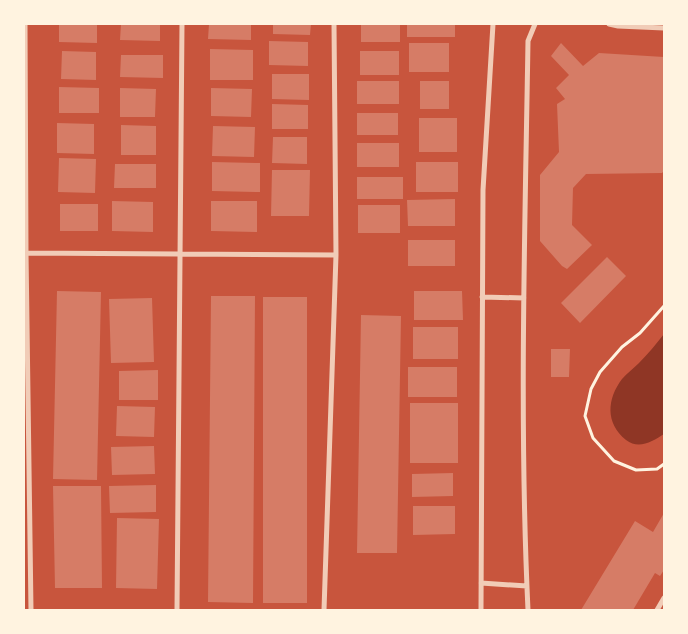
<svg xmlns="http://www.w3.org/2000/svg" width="688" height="634" viewBox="0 0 688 634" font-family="'Exo 2',sans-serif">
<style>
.water{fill:#8f3625}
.building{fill:#d67c66}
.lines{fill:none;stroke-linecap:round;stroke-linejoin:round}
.path{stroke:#fff3e0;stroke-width:3}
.minor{stroke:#f1ccb7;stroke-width:5}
</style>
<rect width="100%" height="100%" fill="#c8553d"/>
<path class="water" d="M664 334V434C653 441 639 450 626 440 605 423 607 399 622 379 627 373 634 368 639 363 648 354 656 344 664 334Z"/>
<path class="building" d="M59 24H97V43L59 42Z
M121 24H160V41L120 40Z
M209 24H251V40L208 39Z
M273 24H311L310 35 273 34Z
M361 24H400V42H361Z
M407 24H455V37H407Z
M269 41 308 42V66L269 65Z
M409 43H449V72H409Z
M561 43 583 66 599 53 664 57V171L662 173 586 174 573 188 572 225 592 245 567 269 562 266 540 241V175L559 152 557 104 565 99 556 88 569 75 551 56Z
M210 49 253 50V80H210Z
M62 51 96 52V80L61 79Z
M360 51H399V75H360Z
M121 55H163V78L120 77Z
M272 74H309V100L272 99Z
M357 81H399V104H357Z
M420 81H449V109H420Z
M59 87 99 88V113H59Z
M120 88 156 89 155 117H120Z
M211 88 252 89 251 117 211 116Z
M272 104 308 105V129H272Z
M357 113H398V135H357Z
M419 118H457V152H419Z
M57 123 94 124V154L57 153Z
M121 125 156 126V155H121Z
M213 126 255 127 254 157 212 156Z
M273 137H307V164L272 163Z
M357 143H399V167H357Z
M59 158 96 159 95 193 58 192Z
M212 162 260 163V192L212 191Z
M416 162H458V192H416Z
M115 164H156V188H114Z
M272 170H310L309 216H271Z
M357 177H403V199H357Z
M455 199V226H408L407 200Z
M112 201 153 202V232L112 231Z
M211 201H257V232L211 231Z
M60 204H98V231H60Z
M358 205H400V233H358Z
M408 240H455V266H408Z
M607 257 626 276 580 323 561 303Z
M57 291 101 292 97 480 53 479Z
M414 291H462L463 320H414Z
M211 296H255L253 603 208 602Z
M263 297H307V603H263Z
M152 298 154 362 111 363 109 299Z
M361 315 401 316 397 553H357Z
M413 327H458V359H413Z
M551 349H570L569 377H551Z
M408 367H457V397H408Z
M158 370V400H119V371Z
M410 403H458V463H410Z
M117 406 155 407 154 437 116 436Z
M154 446 155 474 112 475 111 447Z
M453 473V496L412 497V474Z
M156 485V512L110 513 109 486Z
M53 486H101L102 588H55Z
M413 506H455V534L413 535Z
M664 513V570L660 576 655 573 633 610H581L635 521 653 532Z
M117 518 159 519 157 589 116 588Z"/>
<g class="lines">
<path class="path" d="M664 306 640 333 622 347 600 372 591 389 585 416 593 438 614 461 636 470 657 469 664 464"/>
<path class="minor" d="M25 24 26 253 31 610
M609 24 618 26 664 28
M24 253 336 255
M482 297 524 298
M481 583 527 586
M177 610 182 24
M324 610 336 255 334 24
M481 610 483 190 493 24
M528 610C519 421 525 230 528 41L535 24
M657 610 664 598"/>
</g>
<rect width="688" height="634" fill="none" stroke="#fff3e0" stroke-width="50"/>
</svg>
